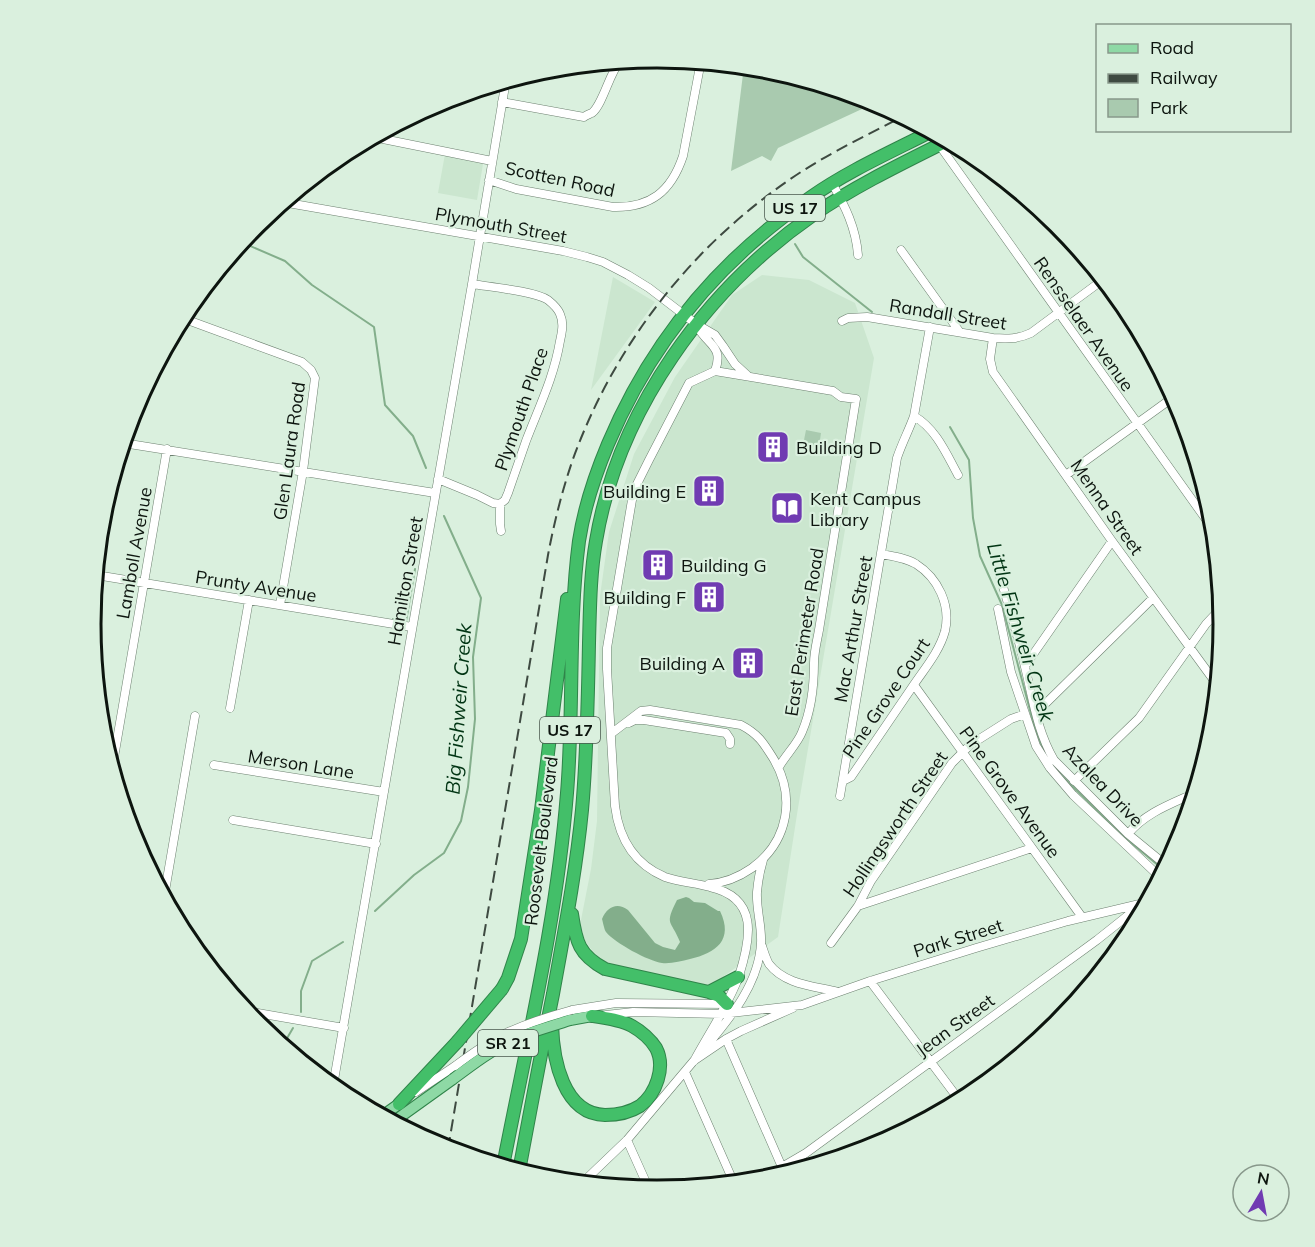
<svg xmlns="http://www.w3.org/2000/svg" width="1315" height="1247" viewBox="0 0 1315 1247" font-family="Mulish,sans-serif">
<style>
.built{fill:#cbe6cf}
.green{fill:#a9caaf}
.water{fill:#83ae8b}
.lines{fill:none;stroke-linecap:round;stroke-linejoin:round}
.stream{stroke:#83ae8b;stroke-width:2}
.minor-casing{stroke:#6d8070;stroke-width:9}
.major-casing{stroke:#30844a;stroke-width:12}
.highway-casing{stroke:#30844a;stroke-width:14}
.minor{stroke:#fff;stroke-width:8}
.major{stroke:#8ed9a5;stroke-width:10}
.highway{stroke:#43bf69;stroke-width:12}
.rail{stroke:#3e4a41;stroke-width:2;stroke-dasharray:12 6;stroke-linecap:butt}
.minor-bridge-casing{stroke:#6d8070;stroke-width:9;stroke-linecap:butt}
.major-bridge-casing{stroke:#30844a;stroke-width:12;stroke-linecap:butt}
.highway-bridge-casing{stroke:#30844a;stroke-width:14;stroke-linecap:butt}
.minor-bridge{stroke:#fff;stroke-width:8}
.major-bridge{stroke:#8ed9a5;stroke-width:10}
.highway-bridge{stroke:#43bf69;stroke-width:12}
.labels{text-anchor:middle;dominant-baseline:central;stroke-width:4.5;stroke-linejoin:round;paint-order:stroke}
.shield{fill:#daf0de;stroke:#4a574d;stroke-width:1.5}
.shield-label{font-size:16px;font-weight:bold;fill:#0d150f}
.street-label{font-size:18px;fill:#0d150f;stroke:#daf0de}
.poi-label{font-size:18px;fill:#0d150f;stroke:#daf0de;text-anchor:start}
.water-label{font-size:20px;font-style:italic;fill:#003413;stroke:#daf0de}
.rim{fill:none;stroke:#0d150f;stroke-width:3}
</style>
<rect width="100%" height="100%" fill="#daf0de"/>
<path class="built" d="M445 154 480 162 483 164 477 200 438 193Z
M762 275 809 280 855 303 874 358 798 808 778 937 709 987 612 965 598 958 585 941 580 925 591 869 597 821 600 596 609 532 634 454 675 377 732 295Z
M613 277 655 302 591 390Z"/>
<path class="green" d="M744 66 768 68 877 102 778 148 771 161 762 156 731 171Z
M806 430 821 433 819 447 803 445Z"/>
<path class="water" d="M686 897 689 898 694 902 705 903 718 911H720C734 940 716 953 690 959 681 961 671 964 662 963 648 961 615 943 606 932 604 929 603 922 602 919 607 907 617 902 628 910L655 943 663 947 675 950 680 942C671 919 664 926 677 900Z"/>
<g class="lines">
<path class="stream" d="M241 242 285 261 312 285 374 327 385 405 413 436 426 468
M795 244 803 257 872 312
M950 427 969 460 973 518 980 556 1002 605 1035 729 1043 749 1048 757
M393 619 406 621 415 569
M1053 764 1061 775 1124 837 1165 871
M375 911 414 875 444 853 461 821 468 787 475 719 473 657 481 598 444 516
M301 1012V991L312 961 343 942
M285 1047 286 1040 293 1028"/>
<g class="minor-casing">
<path id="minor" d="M502 102 584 117C585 116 591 113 592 113 603 104 609 74 620 61
M930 132 1215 532
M373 137 492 161
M489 180 516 189 613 207C650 208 671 192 683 156L701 61
M832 183C845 206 856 228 858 255
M282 202 563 251 587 257 603 262 628 275 649 288 696 324 715 335 723 346 735 364 747 375
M901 250 959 331
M182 318 302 362 311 370 315 378 303 471 280 605
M842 321 848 318 867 317 993 338C1008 339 1018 339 1031 333L1104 279
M697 326C708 346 724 346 715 371
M993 338 990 359 993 372 1112 541 1218 686
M914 416C936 429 946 453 958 475
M123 443 435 493
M1066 475 1175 396
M438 479 477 495 493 503 500 504 505 500 508 493C514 476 520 458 526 441 539 407 554 377 560 341 562 332 564 323 560 314 558 309 553 304 548 300 534 291 490 287 472 284
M500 504V524L501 531
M999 573C1008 604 1018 635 1025 667 1033 699 1037 731 1054 760L1128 834 1167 866
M96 575 412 627
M998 609 1011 672 1036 746 1050 768 1073 795 1161 878
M1025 666 1112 541
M914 685 1082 917
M230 708 249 600
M1036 711 1042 707 1153 598
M629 723 635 720H644L726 733 730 739V744
M612 733 641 711 650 710 741 725C758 734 763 742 773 758 796 796 789 841 752 868 739 877 724 883 709 884
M214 765 384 792
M112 769 167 449
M843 781 851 777C872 746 894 714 915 683 926 667 940 650 945 631 951 605 938 578 916 564 906 558 893 556 881 554
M1074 781 1139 718 1206 624 1222 607
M840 796 897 458C902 443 909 430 914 416L930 327
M233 820 376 844
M1128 834C1145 813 1171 804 1195 793
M164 897 195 716
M858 906 1032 848
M1130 911 1137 923
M831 943 858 906 871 881 952 763 970 745 1011 719 1025 714
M762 946C764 952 766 959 769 964 785 985 815 986 838 992
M870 981 960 1101
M572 1010 616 1003 726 1004
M246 1011 344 1028
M606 1015 633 1012 722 1014 802 1005 870 981 976 948 1068 921 1148 902
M726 1039 785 1174
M705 1048C730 1018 759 984 761 943 762 926 756 909 757 892 758 881 760 870 763 860
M695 1060 726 1039 741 1031 793 1008
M694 1061C709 1033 728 1006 739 976 751 938 759 898 710 887 696 883 679 882 665 877 634 864 619 838 615 806L607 669V648L632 500 637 484 649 460 689 383 715 371 833 391 841 397 856 399 819 630C817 641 814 652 814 663 814 686 811 711 802 732 798 743 785 756 779 767
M685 1072 734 1183
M333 1086 472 284 506 80
M416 1092 455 1066
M627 1140 649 1189
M782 1167 806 1153 1097 940 1141 905
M582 1183 627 1140 697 1057"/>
</g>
<g class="major-casing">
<path id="major" d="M570 1020 592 1016
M382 1116 399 1104
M393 1122 453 1079"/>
</g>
<g class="highway-casing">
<path id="highway" d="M572 914C576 942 579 955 605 969L709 992 719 996 727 1004
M502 989 508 978 521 939 541 810 567 599
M709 992 738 977
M552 1025C553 1059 563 1114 605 1115 618 1115 629 1113 640 1106 656 1094 666 1067 656 1048 651 1040 641 1031 632 1026 621 1020 606 1018 592 1016
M399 1104 457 1042
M503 1166C527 1042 557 919 567 793 574 709 568 625 579 541 584 508 595 475 608 444 651 342 720 259 811 197 848 171 891 152 932 131
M519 1171C530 1112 541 1053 553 994 564 933 576 872 582 810 587 755 588 699 589 643 590 609 590 575 596 541 618 410 705 290 813 215 855 186 903 163 949 140"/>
</g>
<use href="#minor" class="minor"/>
<use href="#major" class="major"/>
<use href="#highway" class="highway"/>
<path class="rail" d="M448 1149 548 555C554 523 562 491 573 459 614 346 690 248 789 180 825 155 865 136 904 116"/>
<g class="minor-bridge-casing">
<path id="minor-bridge" d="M455 1066C471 1054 488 1042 506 1033 528 1023 550 1016 572 1010"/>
</g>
<g class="major-bridge-casing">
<path id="major-bridge" d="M453 1079C473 1064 493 1049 516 1038 534 1031 552 1026 570 1020"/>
</g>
<g class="highway-bridge-casing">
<path id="highway-bridge" d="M457 1042 502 989"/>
</g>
<use href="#minor-bridge" class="minor-bridge"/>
<use href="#major-bridge" class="major-bridge"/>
<use href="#highway-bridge" class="highway-bridge"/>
</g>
<defs>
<g id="building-square" transform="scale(1.725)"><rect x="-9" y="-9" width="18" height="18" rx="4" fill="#703bb2" stroke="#daf0de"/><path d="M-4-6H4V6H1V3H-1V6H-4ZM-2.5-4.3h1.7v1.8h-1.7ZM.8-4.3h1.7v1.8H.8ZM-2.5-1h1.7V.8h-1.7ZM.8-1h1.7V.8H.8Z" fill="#fff"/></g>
<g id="library-square" transform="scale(1.725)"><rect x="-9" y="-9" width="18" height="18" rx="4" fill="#703bb2" stroke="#daf0de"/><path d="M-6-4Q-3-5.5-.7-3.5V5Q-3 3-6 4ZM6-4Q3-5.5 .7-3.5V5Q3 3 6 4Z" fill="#fff"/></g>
</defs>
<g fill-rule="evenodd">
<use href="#building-square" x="773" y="447"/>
<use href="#building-square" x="709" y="491"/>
<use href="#library-square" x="787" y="508"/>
<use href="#building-square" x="658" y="565"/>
<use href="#building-square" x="709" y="597"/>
<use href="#building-square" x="748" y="663"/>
</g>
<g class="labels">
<g class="shield">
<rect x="765" y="195" width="60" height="26" rx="4.5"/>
<rect x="540" y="717" width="60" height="26" rx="4.5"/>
<rect x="478" y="1030" width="60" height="26" rx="4.5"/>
</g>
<g class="shield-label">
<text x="795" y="208">US 17</text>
<text x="570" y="730">US 17</text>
<text x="508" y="1043">SR 21</text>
</g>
<g class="street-label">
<text transform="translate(560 179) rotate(12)">Scotten Road</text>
<text transform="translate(501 225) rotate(10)">Plymouth Street</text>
<text transform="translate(948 314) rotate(9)">Randall Street</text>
<text transform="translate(1084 324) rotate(55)">Rensselaer Avenue</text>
<text transform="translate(521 409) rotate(-71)">Plymouth Place</text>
<text transform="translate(289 451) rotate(-82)">Glen Laura Road</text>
<text transform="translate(1107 507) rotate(55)">Menna Street</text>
<text transform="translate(134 553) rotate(-80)">Lamboll Avenue</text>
<text transform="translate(405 581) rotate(-80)">Hamilton Street</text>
<text transform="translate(256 586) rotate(9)">Prunty Avenue</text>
<text transform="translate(853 629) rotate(-80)">Mac Arthur Street</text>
<text transform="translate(804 632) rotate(-81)">East Perimeter Road</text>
<text transform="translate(886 698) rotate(-56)">Pine Grove Court</text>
<text transform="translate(301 764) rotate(9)">Merson Lane</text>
<text transform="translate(1103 785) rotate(46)">Azalea Drive</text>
<text transform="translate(1010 792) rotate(54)">Pine Grove Avenue</text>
<text transform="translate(895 824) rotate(-56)">Hollingsworth Street</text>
<text transform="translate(541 841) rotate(-83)">Roosevelt Boulevard</text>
<text transform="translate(958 938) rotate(-17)">Park Street</text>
<text transform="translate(955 1025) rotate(-36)">Jean Street</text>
</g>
<g class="poi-label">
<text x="796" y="447">Building D</text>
<text x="686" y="491" text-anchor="end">Building E</text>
<text x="810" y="498">Kent Campus<tspan x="810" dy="21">Library</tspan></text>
<text x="681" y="565">Building G</text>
<text x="686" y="597" text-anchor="end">Building F</text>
<text x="725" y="663" text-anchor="end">Building A</text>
</g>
<g class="water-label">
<text transform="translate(1021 632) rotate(73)">Little Fishweir Creek</text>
<text transform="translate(458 709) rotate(-86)">Big Fishweir Creek</text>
</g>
</g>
<path d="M0 0H1315V1247H0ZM101 624a556 556 0 1 1 1112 0a556 556 0 1 1-1112 0Z" fill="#daf0de" fill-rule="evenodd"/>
<path class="rim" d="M101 624a556 556 0 1 1 1112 0a556 556 0 1 1-1112 0Z"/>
<rect x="1096" y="24" width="195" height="108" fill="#daf0de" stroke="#88988b" stroke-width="1.5"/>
<rect x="1108" y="44" width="30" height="9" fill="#8ed9a5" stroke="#88988b" stroke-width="1.5"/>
<text x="1150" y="54" font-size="18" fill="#0d150f">Road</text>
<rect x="1108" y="74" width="30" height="9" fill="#3e4a41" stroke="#88988b" stroke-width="1.5"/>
<text x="1150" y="84" font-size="18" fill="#0d150f">Railway</text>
<rect x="1108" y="99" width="30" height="18" fill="#a9caaf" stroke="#88988b" stroke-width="1.5"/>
<text x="1150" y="114" font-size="18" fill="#0d150f">Park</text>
<g transform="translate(1261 1193) rotate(10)"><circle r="28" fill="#daf0de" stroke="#88988b" stroke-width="1.5"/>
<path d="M0-4.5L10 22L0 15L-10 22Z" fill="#703bb2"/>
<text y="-9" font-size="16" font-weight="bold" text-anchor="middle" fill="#0d150f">N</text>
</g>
</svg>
